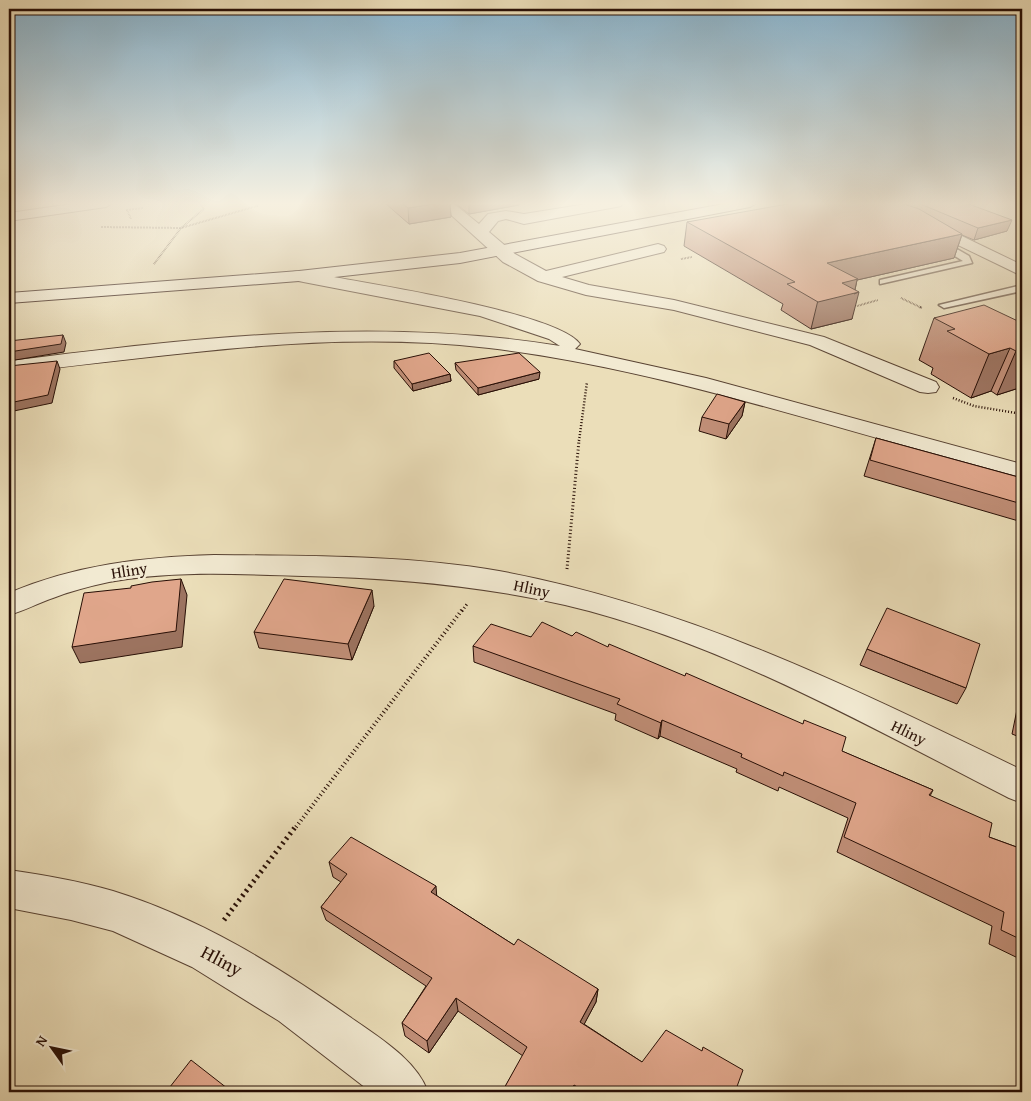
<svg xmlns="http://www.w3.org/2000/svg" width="1031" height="1101" viewBox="0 0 1031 1101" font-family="'Gentium Book Plus',serif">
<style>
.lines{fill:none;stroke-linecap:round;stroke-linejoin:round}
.service-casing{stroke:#584232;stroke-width:3}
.minor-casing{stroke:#584232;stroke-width:2}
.secondary-casing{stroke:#270e05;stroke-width:2}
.path-far4{stroke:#270e05;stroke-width:2;stroke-dasharray:0.5 1;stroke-linecap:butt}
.path-far3{stroke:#270e05;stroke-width:2.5;stroke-dasharray:1 2;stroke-linecap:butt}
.path-far2{stroke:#270e05;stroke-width:3;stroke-dasharray:1 2.5;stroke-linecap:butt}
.path-far1{stroke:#270e05;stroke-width:4;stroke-dasharray:1 3;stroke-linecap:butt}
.path{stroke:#270e05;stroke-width:5;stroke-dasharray:2 4;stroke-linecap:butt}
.service{fill:#f2ead2;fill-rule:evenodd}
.minor{fill:#f2ead2;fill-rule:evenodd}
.secondary{fill:#f2ead2;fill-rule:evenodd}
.wall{fill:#c18f78;stroke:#270e05}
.shaded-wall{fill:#9d7461;stroke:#270e05}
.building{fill:#e0a68b;stroke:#270e05}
.labels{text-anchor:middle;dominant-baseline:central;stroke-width:5;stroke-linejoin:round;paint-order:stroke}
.street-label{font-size:16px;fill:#270e05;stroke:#f2ead2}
.near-street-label{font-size:19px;fill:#270e05;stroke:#f2ead2}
</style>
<rect width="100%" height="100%" fill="#ebdeb9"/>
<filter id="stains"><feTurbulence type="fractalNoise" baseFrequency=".004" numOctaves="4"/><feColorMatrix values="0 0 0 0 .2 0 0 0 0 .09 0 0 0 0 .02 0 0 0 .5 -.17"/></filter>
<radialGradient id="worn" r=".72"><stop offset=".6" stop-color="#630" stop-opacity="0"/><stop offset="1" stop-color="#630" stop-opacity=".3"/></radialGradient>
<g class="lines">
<g class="service-casing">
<path id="service" d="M937 241H943L969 256 972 263 880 284V280L963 261 937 245Z
M1022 285V291L944 308 939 305Z"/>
</g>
<g class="minor-casing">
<path id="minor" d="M79 203H113L106 207 9 221V213Z
M438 203H453L479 224 488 214 506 211 524 214 593 203H623L621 206 616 207 524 224 506 219 498 221 489 232 515 254 546 271 658 244 664 246 666 249 664 252 562 277 589 285 674 300 824 337 936 382 939 387 936 392 928 393 920 392 810 345 674 310 586 295 538 281 503 262Z
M866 203H885L939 225 1022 265V276L929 231 868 206Z
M299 271C347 280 557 311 580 344L575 349 706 378 1022 464V478C982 469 942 456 902 445 766 407 630 365 489 348 328 329 168 356 9 373V361C193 338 376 316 560 346L549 339 480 316 293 280 290 276 293 272Z
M214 555C308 556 406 555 499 571 685 605 853 688 1022 770V803L1009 798C870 727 719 641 565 605 478 585 392 578 303 576 239 574 173 570 109 582 90 586 71 591 53 598 38 603 24 611 9 615V593C75 565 143 557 214 555Z
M9 870C44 875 79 881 113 891 200 918 276 965 350 1017 378 1037 416 1059 428 1092H371L279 1021 192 967 113 931 71 920 9 908Z"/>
</g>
<g class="secondary-casing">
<path id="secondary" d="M729 203H757L750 207 460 263 299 281 9 303V293L299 271 460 253Z"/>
</g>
<path class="path-far4" d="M126 210 143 208
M127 210 131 219
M101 227 181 228 257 206 256 203
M681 259 692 257
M154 264 181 228 204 209 200 203
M901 298 922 308
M857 306 878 300"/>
<path class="path-far3" d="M920 307 922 308
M953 398 974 406 1022 414
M579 441 587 382"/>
<path class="path-far2" d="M567 569 579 440
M462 611 467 604"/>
<path class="path-far1" d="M296 827 462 610"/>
<path class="path" d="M224 920 296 826"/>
<use href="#service" class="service"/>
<use href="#minor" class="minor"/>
<use href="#secondary" class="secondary"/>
</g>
<path class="wall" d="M385 203H450L451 217 409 224Z
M455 203H519V205L469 214Z
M906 203H966L1007 231 974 240 962 235 954 258 857 280 855 290 852 319 811 329 781 310 783 304 684 246 687 222 906 204Z
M934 318 1022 323V387L997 395 991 391 971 398 931 374 933 368 919 360Z
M394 361 450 374 451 381 413 391 394 368Z
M455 363 539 379 478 395 456 370Z
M745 402 742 416 726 439 699 431 702 417Z
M876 438 1022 478V522L864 476Z
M374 606 352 660 259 648 254 632Z
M572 636 933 790 930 796 989 837 1022 849V960L989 944 992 926 837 852 848 818 779 787 778 791 736 772 737 769 660 736 658 739 615 720 616 714 474 662 473 646 531 637Z
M867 649 966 688 957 704 860 665Z
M1022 685V738L1012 734Z
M329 862 437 896 514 945 598 989 596 1002 584 1024 642 1062 735 1092H502L523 1056 458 1011 429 1053 405 1036 402 1023 426 986 326 920 321 907 341 882 333 877Z"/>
<path class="shaded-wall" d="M9 203H11L12 211 9 213Z
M439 203H450L451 217 409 224 408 208Z
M469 203H519V205L469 214Z
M1012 220 1007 231 974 240 978 228Z
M962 234 954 258 857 280 854 294 859 292 852 319 811 329 827 263Z
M63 335 66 343 64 352 9 361V352Z
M1010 348 991 391 971 398 989 354Z
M1022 349V387L997 395 1016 351Z
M57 361 60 369 52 403 9 412V403Z
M540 372 539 379 478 395V388Z
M450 374 451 381 413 391 412 384Z
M745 402 742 416 726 439 729 424Z
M181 579 187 595 182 647 80 663 72 647Z
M372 590 374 606 352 660 348 644Z
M662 720 660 736 658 739 661 723Z
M436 886 437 900 431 892Z
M598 989 596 1002 579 1034 580 1022Z
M456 998 458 1011 429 1053 427 1041Z
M9 1013 13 1017 9 1025Z
M574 1085 573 1092H570Z"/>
<path class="building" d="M402 203H439L408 208Z
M793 203H901L919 209 962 234 827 263 858 279 842 283 859 292 818 302 787 284 795 282 687 222Z
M918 203H966L1012 220 978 228Z
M984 305 1022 323V349L1016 351 1010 348 989 354 947 331 955 329 934 318Z
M63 335 61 344 9 352V341Z
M429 353 450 374 412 384 394 361Z
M519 353 540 372 478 388 455 363Z
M57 361 48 395 9 403V366Z
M717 394 745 402 729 424 702 417Z
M876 438 1022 478V504L870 460Z
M181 579 176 631 72 647 84 593 131 588V586L152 582Z
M284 579 372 590 348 644 254 632Z
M887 608 980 644 966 688 867 649Z
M542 622 572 636 576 632 608 647 609 644 685 676 686 673 803 724 804 720 846 737 842 751 933 790 929 795 992 823 989 837 1022 849V940L1001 930 1004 912 844 837 856 803 784 772 783 776 741 757 742 754 662 720 661 723 617 704 620 699 473 646 491 624 531 637Z
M351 837 436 886 431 892 514 945 518 939 598 989 580 1022 642 1062 666 1030 702 1051 703 1047 743 1070 735 1092H586L574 1085 570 1092H502L527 1047 456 998 427 1041 402 1023 432 978 321 907 347 874 329 862Z
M191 1060 232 1092H166Z"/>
<linearGradient id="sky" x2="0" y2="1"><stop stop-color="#88b7d4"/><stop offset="0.57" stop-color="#f6f0e0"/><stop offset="1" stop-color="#f6f0e0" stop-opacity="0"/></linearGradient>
<rect width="1031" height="357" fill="url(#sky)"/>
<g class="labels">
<g class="street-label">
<text transform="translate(129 570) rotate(-9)">Hliny</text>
<text transform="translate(532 588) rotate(12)">Hliny</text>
<text transform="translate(909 732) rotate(26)">Hliny</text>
</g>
<g class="near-street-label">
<text transform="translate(222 960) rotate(28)">Hliny</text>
</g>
</g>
<rect width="1031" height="1101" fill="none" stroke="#ebdeb9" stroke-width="30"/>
<rect x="10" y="10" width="1011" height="1081" fill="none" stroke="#270e05" stroke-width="2.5"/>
<rect x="15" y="15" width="1001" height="1071" fill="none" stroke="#270e05"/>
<g transform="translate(52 1048) rotate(303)" stroke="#f2ead2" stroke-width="4" paint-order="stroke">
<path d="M0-4L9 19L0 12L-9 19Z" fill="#270e05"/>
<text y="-8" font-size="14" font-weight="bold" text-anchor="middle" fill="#270e05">N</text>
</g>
<rect width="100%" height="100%" filter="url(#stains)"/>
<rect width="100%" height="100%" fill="url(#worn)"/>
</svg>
